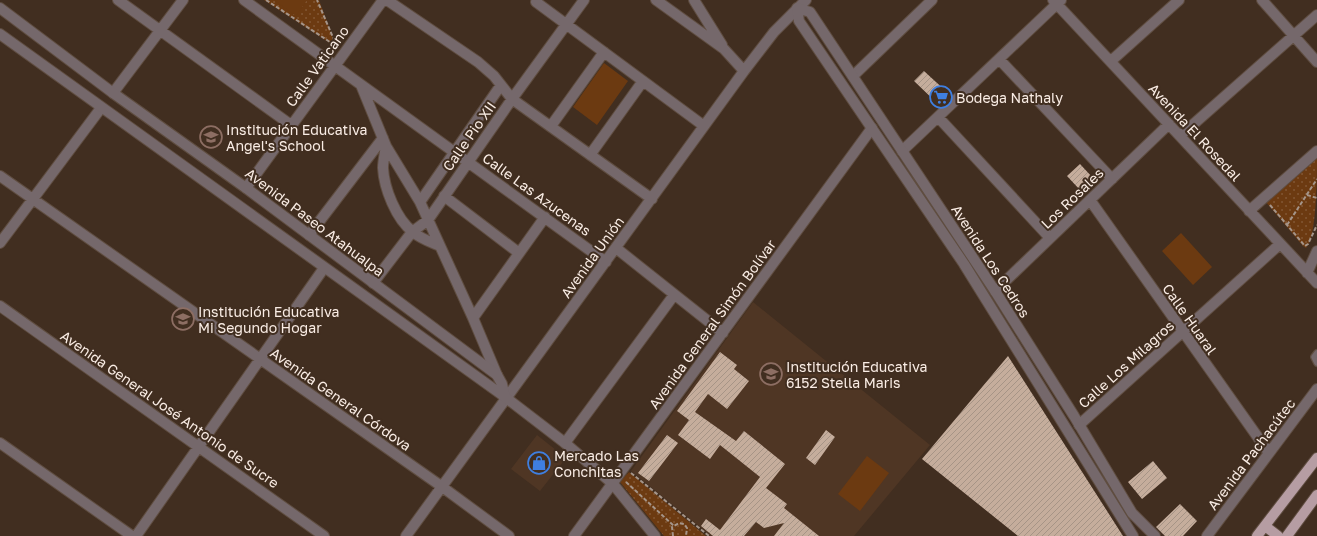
<svg xmlns="http://www.w3.org/2000/svg" width="1317" height="536" viewBox="0 0 1317 536" font-family="'Golos Text',sans-serif">
<style>
.built{fill:#4f3624}
.grass{fill:url(#grass-dots)}
.pitch{fill:#6c3a11}
.building{fill:url(#building-hatch)}
.lines{fill:none;stroke-linecap:round;stroke-linejoin:round}
.service-casing{stroke:#5f4d40;stroke-width:8}
.minor-casing{stroke:#5f4d40;stroke-width:12}
.tertiary-casing{stroke:#5f4d40;stroke-width:12}
.primary-casing{stroke:#5f4d40;stroke-width:12}
.path{stroke:#a5958a;stroke-width:2;stroke-dasharray:4 2;stroke-linecap:butt}
.service{stroke:#75686b;stroke-width:5.5}
.minor{stroke:#75686b;stroke-width:10}
.tertiary{stroke:#75686b;stroke-width:10}
.primary{stroke:#b69da3;stroke-width:10}
.labels{text-anchor:middle;dominant-baseline:central;stroke-width:4;stroke-linejoin:round;paint-order:stroke}
.street-label{font-size:14px;fill:#faede5;stroke:#412e20}
.poi-label{font-size:14px;fill:#faede5;stroke:#412e20;text-anchor:start}
</style>
<defs>
<pattern id="grass-dots" width="8" height="8" patternUnits="userSpaceOnUse"><rect width="8" height="8" fill="#6c3a11"/><path d="M2 2h.1M6 6h.1" fill="none" stroke="#825734" stroke-width="1.8" stroke-linecap="round"/></pattern>
<pattern id="building-hatch" width="6" height="6" patternUnits="userSpaceOnUse"><rect width="6" height="6" fill="#c5ad9c"/><path d="M-1 1l2-2M0 6l6-6M5 7l2-2" fill="none" stroke="#a69486"/></pattern>
</defs>
<rect width="100%" height="100%" fill="#412e20"/>
<path class="built" d="M753 302 930 445 854 536H711L631 471Z
M537 435 566 458 540 491 511 469Z"/>
<path class="grass" d="M264 0H319L335 44 333 45Z
M1317 156C1317 175 1317 237 1306 248L1303 246 1266 202Z
M629 472 706 536H664L620 482Z"/>
<path class="pitch" d="M274 0H307L296 16Z
M604 63 628 81 597 125 573 107Z
M1181 233 1212 267 1193 285 1162 251Z
M867 456 889 473 860 511 838 494Z"/>
<path class="building" d="M924 71 949 94 939 105 914 81Z
M1080 164 1093 178 1080 190 1067 176Z
M720 352 737 365 734 369 749 381 727 409 708 394 695 412 736 441 744 431 785 464 766 488 787 504 784 508 819 536H774L784 523 764 528 756 522 744 536H713L701 526 706 519 720 530 760 477 720 445 710 459 678 435 689 420 677 411Z
M1008 356 1123 536H1018L922 459Z
M826 430 835 437 815 465 806 458Z
M667 435 678 443 649 481 638 473Z
M1153 461 1167 478 1142 499 1128 482Z
M1180 504 1197 521 1183 536H1165L1156 527Z"/>
<g class="lines">
<g class="service-casing">
<path id="service" d="M1317 353 1314 357 1317 363"/>
</g>
<g class="minor-casing">
<path id="minor" d="M118 0 291 125
M244 0 606 262
M387 0 478 62 494 76 512 99 652 199
M656 0 724 49 744 71
M694 0 722 45
M1053 0 1317 283
M1262 0 1317 62
M536 2 704 126
M999 59 1112 179
M1111 61 1179 0
M853 76 932 0
M361 85 386 146 420 202 473 318 497 375
M113 93 183 0
M938 117 1050 238
M551 126 604 52
M1180 136 1317 15
M386 146C385 153 383 161 383 168 384 188 396 219 413 232 421 239 431 242 440 246
M902 151 1061 0
M590 155 643 81
M0 176 441 486 509 536
M246 188 383 0
M444 196 519 253
M1090 200 1269 453
M420 202 501 85
M1249 211 1317 151
M309 235 383 138
M0 243 101 108
M616 248 723 333
M1307 273 1317 251
M373 283 412 232 428 220 512 99 584 0
M995 291 1169 124
M0 306 324 536
M473 318 545 217
M1079 425 1280 244
M0 443 132 536
M565 443 674 295
M136 536 324 268
M406 536 744 71 774 32 806 0
M574 536 872 128
M1207 536 1317 389"/>
</g>
<g class="tertiary-casing">
<path id="tertiary" d="M0 8 113 93 246 188 497 375 502 384 505 397
M0 34 505 397 565 443 613 484 655 536
M1133 536 964 264 799 21 797 8 810 12 995 291 1074 416 1132 513 1155 536"/>
</g>
<g class="primary-casing">
<path id="primary" d="M1265 526 1278 536
M1257 536 1317 458
M1287 536 1317 495"/>
</g>
<path class="path" d="M266 0 333 44 335 42 317 0
M1307 195 1317 198
M1270 205 1305 246 1308 244 1317 225
M1287 225 1317 179
M631 473 709 536
M626 482 674 526
M673 536 672 527 679 523 684 524 687 528 686 536"/>
<use href="#service" class="service"/>
<use href="#minor" class="minor"/>
<use href="#tertiary" class="tertiary"/>
<use href="#primary" class="primary"/>
</g>
<defs>
<g id="supermarket-ring" transform="scale(1.15)"><circle r="9.5" fill="#412e20" stroke="#3f7fe0" stroke-width="1.5"/><path d="M-6-5.5h2.5l.6 2H6L4.5 2H-2.5L-4.4-4H-6ZM-1.5 3.2a1.3 1.3 0 1 0 .1 0ZM3 3.2a1.3 1.3 0 1 0 .1 0Z" fill="#3f7fe0"/></g>
<g id="school-ring" transform="scale(1.15)"><circle r="9.5" fill="#412e20" stroke="#8d6e63" stroke-width="1.5"/><path d="M0-5L7-2L0 1L-7-2ZM-4 1L0 2.5L4 1V4Q0 6-4 4Z" fill="#8d6e63"/></g>
<g id="shop-ring" transform="scale(1.15)"><circle r="9.5" fill="#412e20" stroke="#3f7fe0" stroke-width="1.5"/><path d="M-5-2.5h2.3a2.7 3.5 0 0 1 5.4 0H5L5.5 6h-11ZM-1.5-2.5h3a1.5 2.3 0 0 0-3 0Z" fill="#3f7fe0"/></g>
</defs>
<g fill-rule="evenodd">
<use href="#supermarket-ring" x="941" y="97"/>
<use href="#school-ring" x="211" y="137"/>
<use href="#school-ring" x="183" y="319"/>
<use href="#school-ring" x="771" y="374"/>
<use href="#shop-ring" x="539" y="463"/>
</g>
<g class="labels">
<g class="street-label">
<text transform="translate(317 66) rotate(-54)">Calle Vaticano</text>
<text transform="translate(1195 132) rotate(47)">Avenida El Rosedal</text>
<text transform="translate(469 136) rotate(-55)">Calle Pio XII</text>
<text transform="translate(537 194) rotate(36)">Calle Las Azucenas</text>
<text transform="translate(1072 198) rotate(-44)">Los Rosales</text>
<text transform="translate(315 222) rotate(37)">Avenida Paseo Atahualpa</text>
<text transform="translate(592 257) rotate(-54)">Avenida Unión</text>
<text transform="translate(991 261) rotate(57)">Avenida Los Cedros</text>
<text transform="translate(1190 319) rotate(55)">Calle Huaral</text>
<text transform="translate(712 324) rotate(-54)">Avenida General Simón Bolívar</text>
<text transform="translate(1126 364) rotate(-42)">Calle Los Milagros</text>
<text transform="translate(341 399) rotate(35)">Avenida General Córdova</text>
<text transform="translate(170 409) rotate(35)">Avenida General José Antonio de Sucre</text>
<text transform="translate(1251 454) rotate(-53)">Avenida Pachacútec</text>
</g>
<g class="poi-label">
<text x="956" y="97">Bodega Nathaly</text>
<text x="226" y="129">Institución Educativa<tspan x="226" dy="16">Angel's School</tspan></text>
<text x="198" y="311">Institución Educativa<tspan x="198" dy="16">Mi Segundo Hogar</tspan></text>
<text x="786" y="366">Institución Educativa<tspan x="786" dy="16">6152 Stella Maris</tspan></text>
<text x="554" y="455">Mercado Las<tspan x="554" dy="16">Conchitas</tspan></text>
</g>
</g>
</svg>
